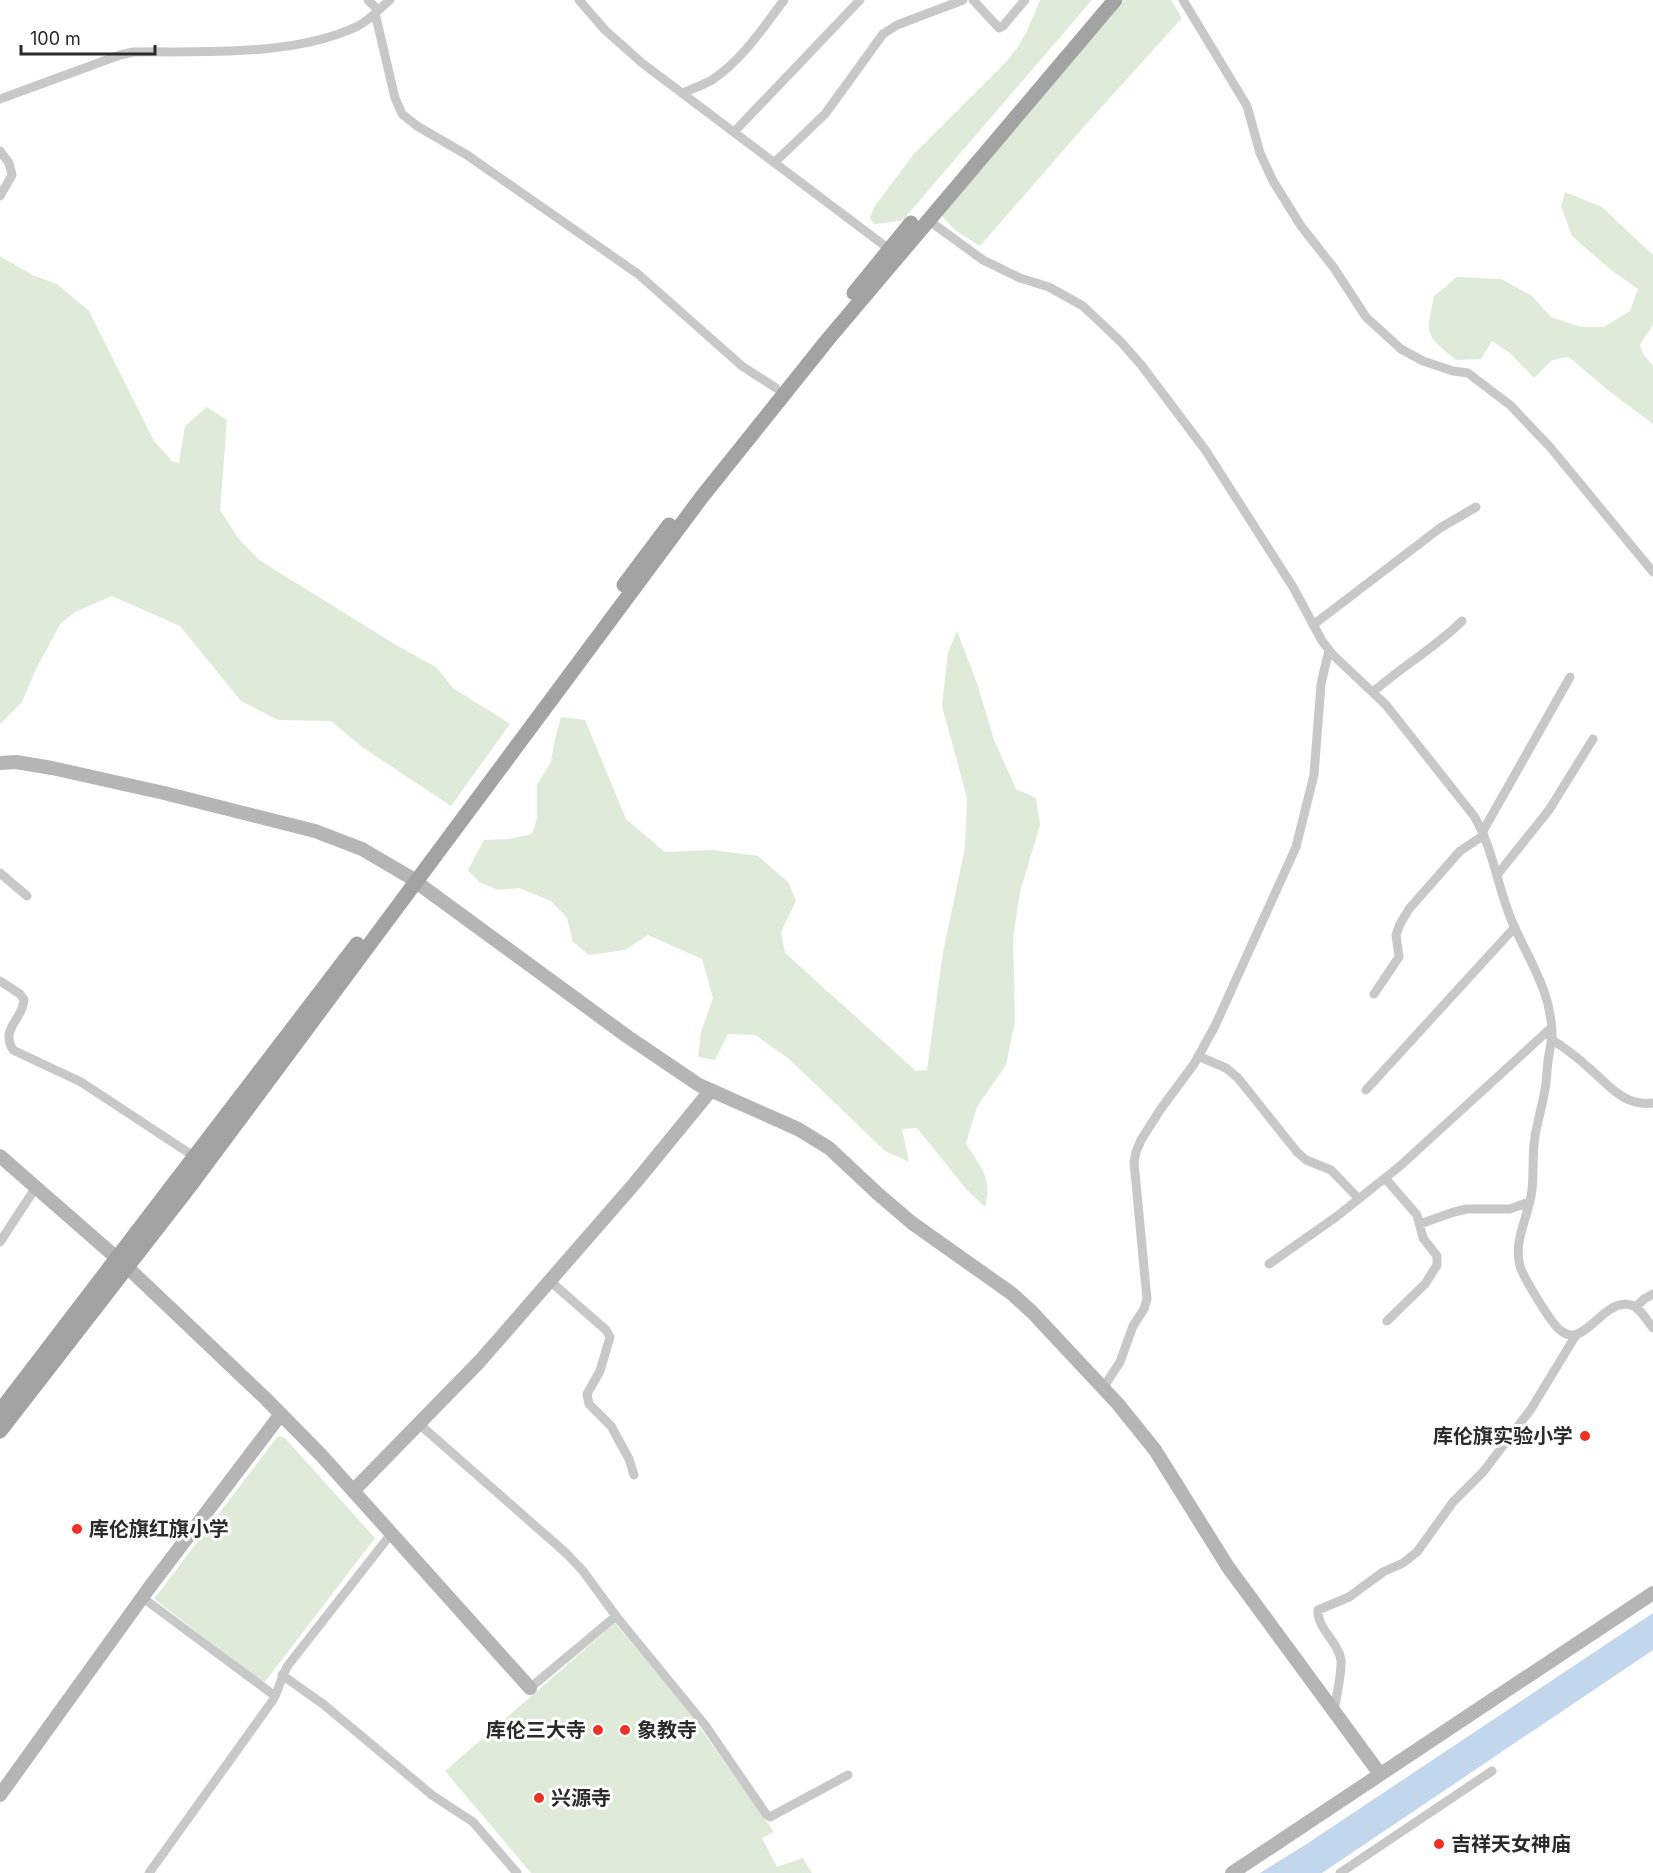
<svg xmlns="http://www.w3.org/2000/svg" width="1653" height="1873" viewBox="0 0 1653 1873" font-family="Inter,'Noto Sans SC',sans-serif">
<style>
.green{fill:#dfead8}
.water{fill:#c2d6ec}
.lines{fill:none;stroke-linecap:round;stroke-linejoin:round}
.street{stroke:#c8c8c8;stroke-width:9}
.secondary{stroke:#b5b5b5;stroke-width:14}
.primary{stroke:#a3a3a3;stroke-width:15}
.poi-dot{fill:#eb3225;stroke:#fff;stroke-width:2}
.labels{text-anchor:middle;dominant-baseline:central;stroke-width:6;stroke-linejoin:round;paint-order:stroke}
.poi-label{font-size:20px;font-weight:bold;fill:#2b2b2b;stroke:#fff;text-anchor:start}
</style>
<rect width="100%" height="100%" fill="#fff"/>
<path class="green" d="M1040 0H1092L902 221 874 224 870 218 874 207 914 154 1006 62 1018 47 1027 31Z
M1125 0H1171L1182 18 1081 130 980 246 956 231 941 215Z
M1565 192 1602 207 1653 255V325L1640 345 1643 354 1653 366V424L1609 391 1569 357 1552 360 1534 378 1510 353 1492 341 1481 359 1456 360C1424 333 1426 337 1434 296L1457 277 1501 279 1532 296 1551 317 1581 327H1604L1630 311 1638 289 1611 270 1572 236 1561 206Z
M0 256 32 275 57 284 89 311 154 441 172 461 179 463 185 426 207 407 227 420 220 510 238 538 259 560 396 645 436 667 453 688 510 724 451 806 362 747 331 721 278 720 241 701 180 626 112 596 75 612 61 623 36 669 22 702 0 724Z
M957 631 977 683 994 740 1016 789 1036 798 1040 825 1020 892 1013 938 1015 1021 1006 1065 977 1107 966 1143C980 1167 993 1177 985 1207L966 1189 917 1128 902 1129 909 1162 885 1151 788 1058 755 1035 728 1034 715 1060 698 1057 701 1032 713 998 702 959 648 935 625 950 589 955 573 942 567 918 551 901 519 888 498 890 479 882 468 870 484 840 509 839 532 834 537 818V785L551 762 554 743 561 717 585 720 626 819 665 852 713 850 758 856 789 883 796 901 781 932 785 953 916 1071 927 1070 943 952 965 848 967 798 942 706 948 652Z
M280 1436 285 1438 375 1538 264 1683 154 1599 277 1437Z
M615 1623 686 1708 774 1832 762 1838 777 1867 803 1858 812 1873H531L445 1771Z"/>
<path class="water" d="M1653 1613V1650L1322 1873H1260L1305 1845Z"/>
<g class="lines">
<path class="street" d="M368 0 378 10
M579 0 605 30 642 63 889 249
M973 0 999 28 1003 26 1025 0
M1183 0 1247 106 1260 153 1273 181 1301 226 1334 268 1366 317 1401 349 1423 361 1453 371 1468 373 1510 405 1550 447 1653 572
M375 13 395 98 402 114 417 126 467 155 638 274 742 366 776 388
M682 93C692 89 703 85 712 80 742 60 763 28 784 0
M0 99 120 55 133 52C203 51 293 57 358 26 370 20 380 8 390 0
M734 132 860 0
M0 151 9 163 12 175 0 196
M775 162 825 114 883 34 897 25 963 0
M928 220 983 260 1020 278 1049 287 1083 306 1121 342 1142 366 1206 451 1293 587 1322 641 1333 655 1386 705 1474 816C1493 848 1497 885 1511 919 1527 958 1551 989 1552 1033 1552 1040 1550 1048 1549 1055 1547 1064 1547 1074 1546 1083 1544 1100 1538 1118 1535 1136 1532 1154 1534 1172 1532 1190 1529 1216 1513 1240 1520 1266 1522 1275 1545 1312 1552 1321 1581 1363 1600 1296 1631 1305 1640 1307 1647 1321 1653 1328
M1313 625 1440 528 1476 507
M1373 692C1401 667 1435 648 1462 621
M1483 831 1570 677
M0 873 27 896
M1497 875 1549 810 1593 739
M0 981 20 994 24 1000C22 1021 0 1028 13 1050L81 1082 195 1157
M1374 994 1399 957 1396 935 1400 924 1409 909 1460 851 1484 835
M1551 1039C1565 1048 1577 1057 1589 1068 1609 1085 1624 1107 1653 1103
M1198 1056 1226 1068 1238 1078 1297 1152 1306 1160 1331 1170 1358 1198
M1366 1090 1515 927
M1385 1178 1417 1215 1423 1238 1437 1256V1265L1425 1284 1387 1321
M1420 1224 1454 1212 1467 1209H1510L1529 1202
M0 1242 36 1187
M1269 1264 1336 1217 1400 1166 1551 1028
M550 1281 606 1330 610 1337 600 1371 587 1394 589 1404 611 1426 629 1459 634 1475
M1636 1307 1644 1299 1653 1294
M1103 1388 1120 1362 1133 1326 1144 1309 1147 1299 1134 1162 1136 1152 1141 1140 1160 1110 1194 1064 1215 1026 1296 847 1314 775 1321 684 1329 650
M419 1424 566 1553 583 1571 616 1616
M143 1598 275 1696
M282 1675 323 1704 432 1795 473 1822 517 1873
M530 1688 616 1616 705 1725 766 1814 770 1817 848 1775
M1334 1712C1336 1697 1342 1674 1341 1660 1338 1641 1317 1629 1318 1610L1349 1597 1383 1572 1403 1563 1417 1552 1453 1502 1483 1472 1531 1409 1576 1335
M149 1873 273 1700C280 1688 281 1675 289 1664L391 1534
M1340 1873 1492 1771"/>
<path class="secondary" d="M0 763 16 762 52 768 164 793 315 831 362 849 408 876 628 1037 699 1085 798 1129 829 1148 877 1193 912 1223 1011 1293 1032 1312 1118 1404 1155 1450 1228 1567 1380 1774
M0 1156 127 1267 266 1399 321 1455 530 1688
M353 1491 480 1361 635 1183 711 1090
M0 1795 149 1588 281 1414
M1232 1873 1653 1593"/>
<path class="primary" d="M854 293 911 223
M624 585 669 525
M0 1411 357 944
M0 1431 190 1186 701 498 829 338 1115 0"/>
</g>
<g class="poi-dot">
<circle cx="1585" cy="1436" r="6"/>
<circle cx="77" cy="1529" r="6"/>
<circle cx="598" cy="1730" r="6"/>
<circle cx="625" cy="1730" r="6"/>
<circle cx="539" cy="1798" r="6"/>
<circle cx="1439" cy="1844" r="6"/>
</g>
<g class="labels">
<g class="poi-label">
<text x="1573" y="1436" text-anchor="end">库伦旗实验小学</text>
<text x="89" y="1529">库伦旗红旗小学</text>
<text x="586" y="1730" text-anchor="end">库伦三大寺</text>
<text x="637" y="1730">象教寺</text>
<text x="551" y="1798">兴源寺</text>
<text x="1451" y="1844">吉祥天女神庙</text>
</g>
</g>
<path d="M21 45v9h134v-9" fill="none" stroke="#2b2b2b" stroke-width="3"/>
<text x="30" y="45" font-size="18" fill="#2b2b2b" stroke="#ffffff" stroke-width="4.5" paint-order="stroke">100 m</text>
</svg>
